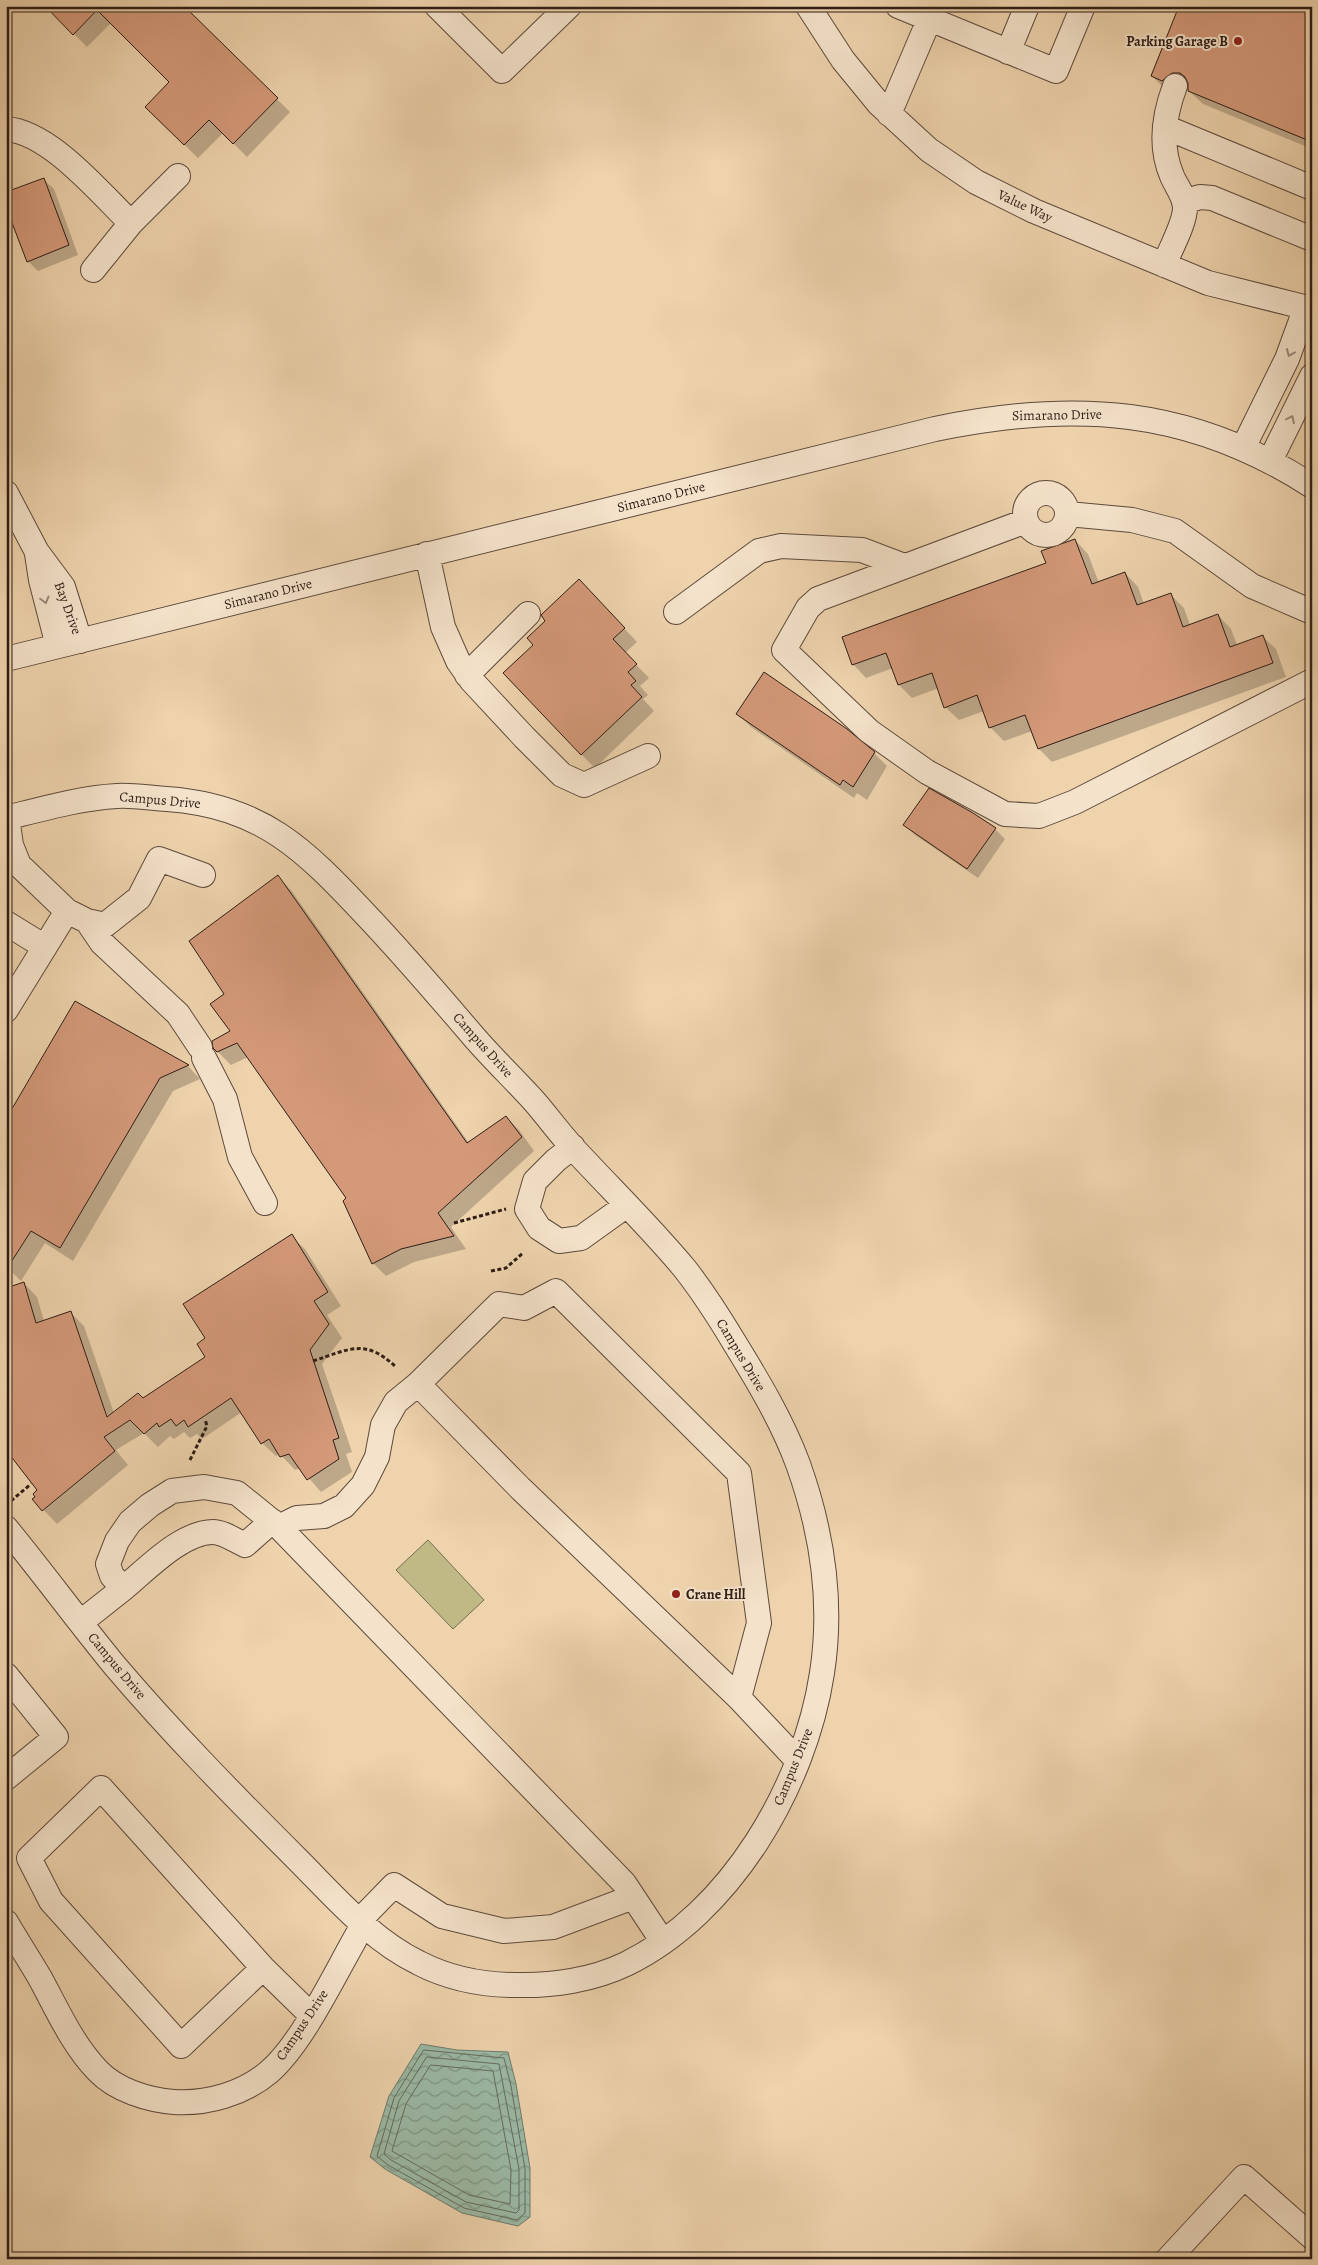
<svg xmlns="http://www.w3.org/2000/svg" width="1318" height="2265" viewBox="0 0 1318 2265" font-family="Alegreya,serif">
<style>
.green{fill:#bfba85;stroke:#766c4e}
.water{fill:url(#water-waves);stroke:#6f7b6c}
.shadow{fill:#0003}
.lines{fill:none;stroke-linecap:round;stroke-linejoin:round}
.shore{stroke:#646b5e;stroke-width:1}
.building{fill:#d49979;stroke:#2e1d16}
.minor-casing{stroke:#5e4a3c;stroke-width:26}
.path{stroke:#2e1d16;stroke-width:3;stroke-dasharray:4 2.5;stroke-linecap:butt}
.minor{stroke:#f4e2ca;stroke-width:24}
.oneway{stroke:#9b8979}
.poi-dot{fill:#8f2418;stroke:#f4e2ca;stroke-width:2}
.labels{text-anchor:middle;dominant-baseline:central;stroke-width:4;stroke-linejoin:round;paint-order:stroke}
.poi-label{font-size:14px;font-weight:bold;fill:#2e1d16;stroke:#f4e2ca;text-anchor:end}
.street-label{font-size:14px;fill:#2e1d16;stroke:#f4e2ca}
</style>
<defs>
<pattern id="water-waves" width="16" height="10" patternUnits="userSpaceOnUse" patternTransform="scale(1.25)"><rect width="16" height="10" fill="#9bb9a5"/><path d="M0 5q4-4 8 0t8 0" fill="none" stroke="#7f9685"/></pattern>
</defs>
<rect width="100%" height="100%" fill="#eed3ad"/>
<filter id="stains"><feTurbulence type="fractalNoise" baseFrequency=".004" numOctaves="4"/><feColorMatrix values="0 0 0 0 .2 0 0 0 0 .09 0 0 0 0 .02 0 0 0 .5 -.17"/></filter>
<radialGradient id="worn" r=".72"><stop offset=".6" stop-color="#630" stop-opacity="0"/><stop offset="1" stop-color="#630" stop-opacity=".3"/></radialGradient>
<path class="green" d="M428 1540 484 1600 453 1629 396 1570Z"/>
<path class="water" d="M421 2044 457 2050 508 2052 516 2084 530 2168V2217L518 2226 462 2213 385 2169 370 2157 389 2096Z"/>
<path class="shadow" d="M46 6H183L290 112 247 157 223 133 198 158 146 107 171 82 111 23 87 47Z
M1312 6V149L1203 104 1189 91V86L1165 89 1152 76Z
M44 180 54 189 78 255 38 271 28 261Z
M1075 540 1088 554 1099 583 1125 573 1138 587 1144 604 1170 594 1184 608 1190 625 1218 615 1231 629 1237 645 1262 636 1276 649 1286 677 1052 762 1039 749 1032 731 1004 741 990 727 984 711 959 720 945 707 939 688 912 698 899 685 893 668 866 678 853 664 1047 564Z
M592 594 637 642 625 653 649 678 640 686 648 695 643 699 654 711 595 768 581 754Z
M738 714 874 753 887 766 867 800 857 793 854 798 751 727Z
M905 825 995 829 1005 839 978 878 915 835Z
M278 877 291 890 469 1143 506 1117 519 1130 534 1151 451 1227 466 1249 414 1262 386 1276 373 1263 348 1199 248 1057 231 1065 218 1052 232 1031 226 994Z
M76 1003 188 1066 200 1079 173 1091 73 1261 45 1243 21 1281 8 1268 6 1263Z
M291 1236 305 1249 341 1306 327 1315 342 1338 322 1364 352 1452 346 1454 352 1472 321 1492 300 1468 295 1470 280 1454 276 1456 262 1443 242 1412 202 1439 197 1434 190 1438 184 1432 174 1439 170 1436 158 1447 144 1433 116 1450 128 1465 57 1524 34 1500 39 1490 24 1283 37 1297 44 1321 71 1313 84 1326 114 1413 143 1400 207 1357 206 1338Z"/>
<g class="lines">
<path class="shore" d="M424 2050 504 2058 511 2086 525 2169V2213L517 2220 464 2208 388 2165 377 2156 394 2098Z
M427 2057 499 2064 519 2169V2210L516 2213 466 2202 391 2160 384 2154 399 2101Z
M431 2065 493 2071 511 2170 510 2204 469 2195 392 2151 406 2104Z"/>
</g>
<path class="building" d="M45 6H184L278 98 233 144 209 120 184 145 145 107 169 82 97 10 73 35Z
M1179 6H1312V142L1188 91V83L1185 77 1180 73H1172L1162 81 1151 76Z
M44 178 69 245 27 262 6 207V192Z
M1075 539 1092 584 1125 572 1137 605 1171 593 1183 627 1218 614 1230 647 1263 635 1273 663 1038 749 1025 715 989 728 977 695 944 708 932 673 898 685 886 653 852 665 842 637 1046 563 1041 551Z
M579 579 625 628 613 639 637 664 628 672 636 681 631 685 642 697 581 755 503 673 533 645 527 638 545 621 541 615Z
M764 672 847 729 875 752 853 787 843 780 840 785 736 714Z
M929 788 973 813 996 828 967 869 903 825Z
M278 875 467 1143 506 1116 522 1137 438 1213 454 1236 401 1249 372 1264 343 1201 346 1198 237 1043 217 1052 213 1048 212 1041 230 1031 210 1004 224 994 189 941Z
M75 1001 189 1065 160 1078 60 1248 31 1231 6 1270V1119Z
M292 1234 328 1292 314 1301 329 1324 310 1350 339 1438 333 1440 339 1459 307 1480 289 1454 280 1457 269 1439 261 1444 231 1398 188 1427 184 1420 176 1426 171 1419 159 1427 157 1423 144 1434 130 1420 104 1437 115 1451 42 1511 32 1499 35 1497 33 1494 37 1490 6 1450V1288L24 1282 36 1323 71 1311 107 1417 138 1393 143 1398 205 1357 197 1344 205 1338 183 1304Z"/>
<g class="lines">
<g class="minor-casing">
<path id="minor" d="M437 6 502 71 569 6
M808 6 843 60 879 104 929 150 976 182 1034 211 1208 283 1312 309
M898 6 1056 71 1083 6
M1008 52 1027 6
M889 114 935 6
M1165 127 1312 188
M6 129C50 132 100 193 131 223
M1184 202 1200 197 1212 198 1312 239
M1164 265C1170 250 1185 223 1185 208 1185 196 1176 186 1172 176 1159 146 1164 115 1175 86
M93 270 131 223 178 176
M1243 448 1287 359 1306 307
M1270 461 1312 376
M1025 514a21 21 0 1 1 42 0a21 21 0 1 1-42 0Z
M6 493 37 552 63 587 80 641
M1068 514 1132 520 1175 531 1252 586 1312 612
M1026 521 818 599 808 608 784 650 869 731 927 772 1005 814 1039 816 1075 802 1312 681
M37 554 41 580 58 646
M427 554 443 627 458 661 472 681 524 737 562 775 584 785 648 756
M676 612 759 551 781 546 862 550 904 566
M6 659 935 429C1074 400 1190 407 1312 486
M467 675 528 614
M6 818C42 809 80 798 117 796 133 795 150 798 167 799 262 806 304 849 366 915 404 955 439 996 474 1037 493 1059 514 1079 534 1101 548 1117 560 1134 574 1149 611 1189 650 1227 685 1269 703 1292 719 1317 734 1342 758 1381 782 1421 798 1464 822 1531 833 1602 822 1673 805 1785 731 1913 626 1964 593 1980 552 1986 516 1985 483 1985 448 1978 419 1963 371 1940 333 1895 296 1858 234 1796 172 1733 115 1666 78 1621 43 1573 6 1528
M67 911 87 921 105 925 139 898 159 859 203 875
M87 921 102 943 178 1014 200 1047
M6 923 45 947
M6 1010 67 911 19 865 11 845 7 817
M204 1058 225 1099 240 1157 265 1203
M573 1147 556 1160 535 1181 527 1209 539 1228 559 1241 581 1238 627 1205
M279 1527 297 1518 324 1516 344 1506 363 1485 377 1457 383 1425 396 1402 418 1384
M124 1588C147 1569 182 1532 213 1532 223 1532 236 1541 245 1545L272 1521
M81 1622 124 1588 112 1576 108 1564 117 1541 130 1522 150 1505 172 1491 204 1487 237 1493 279 1527 624 1883 663 1942
M6 1675 56 1737 6 1778
M739 1698 520 1488 418 1384 499 1304 524 1308 556 1291 739 1473 759 1623 739 1698 798 1761
M359 1921 394 1885 442 1916 504 1931 553 1927 633 1897
M6 1922C17 1941 29 1959 40 1978 57 2009 72 2044 98 2071 116 2090 148 2100 174 2102 207 2104 243 2094 269 2072 304 2042 338 1967 363 1925
M263 1968 181 2046 51 1901 29 1858 101 1788 263 1968 311 2015
M1168 2259 1244 2177 1312 2237"/>
</g>
<path class="path" d="M454 1223 506 1209
M491 1271 506 1268 523 1253
M313 1361C350 1349 365 1338 396 1367
M190 1460 207 1426 205 1419
M6 1505 31 1484"/>
<use href="#minor" class="minor"/>
</g>
<defs><path id="oneway-chevron" d="M-2-3.5L2.5 0L-2 3.5" fill="none" stroke-width="1.6" stroke-linecap="round" stroke-linejoin="round" transform="scale(1.25)"/></defs>
<g class="oneway">
<use href="#oneway-chevron" transform="translate(1290 353) rotate(113)"/>
<use href="#oneway-chevron" transform="translate(1291 419) rotate(-64)"/>
<use href="#oneway-chevron" transform="translate(45 600) rotate(75)"/>
</g>
<g class="poi-dot">
<circle cx="1238" cy="41" r="5"/>
<circle cx="676" cy="1594" r="5"/>
</g>
<g class="labels">
<g class="poi-label">
<text x="1228" y="41">Parking Garage B</text>
<text x="686" y="1594" text-anchor="start">Crane Hill</text>
</g>
<g class="street-label">
<text transform="translate(1025 206) rotate(25)">Value Way</text>
<text transform="translate(1057 415) rotate(-1)">Simarano Drive</text>
<text transform="translate(661 497) rotate(-14)">Simarano Drive</text>
<text transform="translate(268 594) rotate(-14)">Simarano Drive</text>
<text transform="translate(68 608) rotate(70)">Bay Drive</text>
<text transform="translate(160 800) rotate(5)">Campus Drive</text>
<text transform="translate(483 1045) rotate(48)">Campus Drive</text>
<text transform="translate(741 1355) rotate(59)">Campus Drive</text>
<text transform="translate(117 1666) rotate(50)">Campus Drive</text>
<text transform="translate(793 1767) rotate(-68)">Campus Drive</text>
<text transform="translate(302 2025) rotate(-56)">Campus Drive</text>
</g>
</g>
<rect width="1318" height="2265" fill="none" stroke="#eed3ad" stroke-width="25"/>
<rect x="8" y="8" width="1303" height="2250" fill="none" stroke="#2e1d16" stroke-width="2.5"/>
<rect x="12" y="12" width="1293" height="2240" fill="none" stroke="#2e1d16"/>
<rect width="100%" height="100%" filter="url(#stains)"/>
<rect width="100%" height="100%" fill="url(#worn)"/>
</svg>
